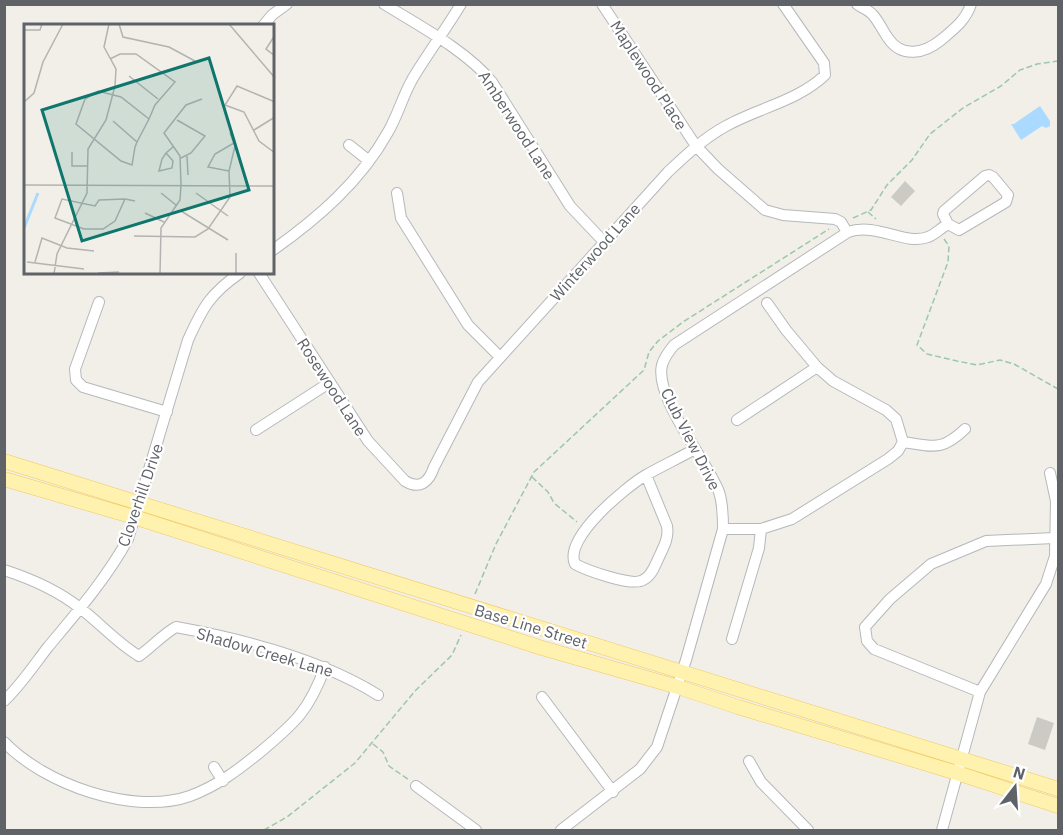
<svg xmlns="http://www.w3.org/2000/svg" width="1063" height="835" viewBox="0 0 1063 835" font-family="'IBM Plex Sans',sans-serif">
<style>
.water{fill:#aadaff}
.building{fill:#cccac5}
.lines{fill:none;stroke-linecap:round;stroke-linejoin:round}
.minor-casing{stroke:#b5b8bc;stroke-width:12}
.major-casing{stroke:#f2c960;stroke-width:15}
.path{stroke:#9cc7a9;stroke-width:1.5;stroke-dasharray:6 3;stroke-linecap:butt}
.minor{stroke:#fff;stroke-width:10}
.major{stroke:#fff2af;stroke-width:14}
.labels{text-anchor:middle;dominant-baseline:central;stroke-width:4.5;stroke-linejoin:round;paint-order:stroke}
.street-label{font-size:16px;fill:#5f6368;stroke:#fff}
.inset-river{fill:none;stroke:#aadaff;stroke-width:3}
.inset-road{fill:none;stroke:#b3b3b1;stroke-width:1.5}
.view{fill:#0f766e;fill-opacity:0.15;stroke:#0f766e;stroke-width:3}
.inset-edge{fill:none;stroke:#5f6368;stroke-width:3}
</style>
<rect width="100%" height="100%" fill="#f1efe8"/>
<path class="water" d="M1040 106 1050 121V126L1046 128 1042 126 1021 140 1011 124H1014Z"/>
<path class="building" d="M905 181 915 191 901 206 891 197Z
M1037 717 1054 723 1045 750 1028 744Z"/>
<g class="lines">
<g class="minor-casing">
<path id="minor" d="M384 4C418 25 467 51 492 82L570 206 605 243
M602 4 696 146 718 169 765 210 783 215 835 219 841 222 847 232
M857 4C862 8 869 10 873 15 879 22 883 31 888 38 902 59 925 53 941 40 954 29 966 20 971 4
M263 26 272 15 287 4
M349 145 368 160
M989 175 993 177 1008 195 1006 202 959 230 948 224 943 214 944 211 985 176Z
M397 193 401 218 468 325 499 356
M273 250C318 218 361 181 388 132 398 115 403 95 413 78 428 53 446 29 461 4
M259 273 368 441 405 481C420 490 429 482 434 467L478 382 668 172C686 155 704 138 726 126 758 108 798 101 825 75L824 63 783 4
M99 302 75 369 76 380 83 387 167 412
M737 420 817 367
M256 430 329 383
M903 442C933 446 941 452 965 429
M646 475 667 526C669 538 664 546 659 557 655 565 652 576 643 580 632 587 586 570 575 564 563 538 626 487 646 475 662 466 679 458 695 449
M723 529H761L792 519 888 459 898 451 903 442 896 419 886 410 833 381 817 367 786 330 767 303
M4 570C32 579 57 590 80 608 101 624 117 643 139 656 152 647 162 635 176 627 242 639 321 659 378 695
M732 639 759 548 761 529
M980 692 874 649 867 641 865 627 890 599 931 564 986 541 1054 538
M542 697 613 792
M4 701C21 685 34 665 48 647 77 612 106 579 128 539L188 340C203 307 210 294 240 273
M4 742C44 784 133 816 190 796 217 786 238 770 259 753 295 723 309 711 325 667
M749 761 761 782 808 830
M214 767 223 781
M416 786 476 830
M561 830 640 769 657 747 686 660 723 529C723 517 723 504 719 492 707 460 654 398 662 365 664 358 669 351 674 345L848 232C877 222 905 246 928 237 934 235 941 228 948 224
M942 830 980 692 1046 584 1055 556 1056 501 1050 473"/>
</g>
<g class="major-casing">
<path id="major" d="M4 461 1058 789
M4 479 134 517 542 648 678 687 738 707 957 773 1058 806"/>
</g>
<path class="path" d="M868 212 876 219
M853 218 871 210 887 185 912 160 930 134 963 108 1001 86 1020 70 1037 64 1058 61
M944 239 949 246 948 262 917 345 927 354 957 361 977 365 1000 360 1014 364 1058 389
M532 477 548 492 554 503 577 522
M475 594 496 544 534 472 644 370 649 352 658 341 683 322 829 229
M373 744 383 752 389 766 409 780
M264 830 287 817 355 763 415 691 452 655 461 635"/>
<use href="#minor" class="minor"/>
<use href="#major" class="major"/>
</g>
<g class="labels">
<g class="street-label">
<text transform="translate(649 75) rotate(57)">Maplewood Place</text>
<text transform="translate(517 125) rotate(57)">Amberwood Lane</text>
<text transform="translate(595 252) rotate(-48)">Winterwood Lane</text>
<text transform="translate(332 387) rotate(57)">Rosewood Lane</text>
<text transform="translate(691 439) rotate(63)">Club View Drive</text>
<text transform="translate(140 495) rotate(-71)">Cloverhill Drive</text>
<text transform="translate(531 626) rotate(17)">Base Line Street</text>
<text transform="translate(265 652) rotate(16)">Shadow Creek Lane</text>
</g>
</g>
<g transform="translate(24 24)">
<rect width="250" height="250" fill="#f1efe8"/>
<path class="inset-river" d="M0 204 14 169"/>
<path class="inset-road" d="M95 0 99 13 145 23 171 37M205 0 251 54M0 6H16L18 0M251 11 242 25 251 32M86 35 96 30H112L151 58 131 81 125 95 113 118 111 123 108 141 97 137 52 100 61 75 74 67 97 73 125 95M105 52 134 75M0 78 10 69 19 38 39 0M251 78 213 62 201 81 220 88 235 117 251 129M153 96 181 112 167 129 157 134M89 97 113 118M230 106 251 93M48 128V142H64M142 129 149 137 148 144 135 147 138 135 142 129 149 123M163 132 164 151M205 147 184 143 191 130 210 119M0 161 251 162M137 169 152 181M172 169 204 192M101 175 91 197 79 205H60L31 194 38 175 71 182 75 176 101 175 111 177M157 187 204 216M121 189 140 198M110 212 171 213 184 205 206 173 205 147 211 122 206 109M3 238 60 245M11 238 18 214 43 224 70 227M74 249 95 248M30 250 33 230 63 169 64 125 82 96 91 62 92 45 80 23 85 0M136 250 137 204 156 176 157 161 156 132 140 109 162 81 178 75M212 250V229"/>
<path class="view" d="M185 34 225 166 58 217 18 86Z"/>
<rect width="250" height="250" class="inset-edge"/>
</g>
<rect width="1063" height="835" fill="none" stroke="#5f6368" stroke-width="12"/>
<g transform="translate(1015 787) rotate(17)" stroke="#ffffff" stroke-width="4.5" paint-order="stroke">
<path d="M0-4.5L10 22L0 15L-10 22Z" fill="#5f6368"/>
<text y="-9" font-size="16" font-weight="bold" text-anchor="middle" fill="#5f6368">N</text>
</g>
</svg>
